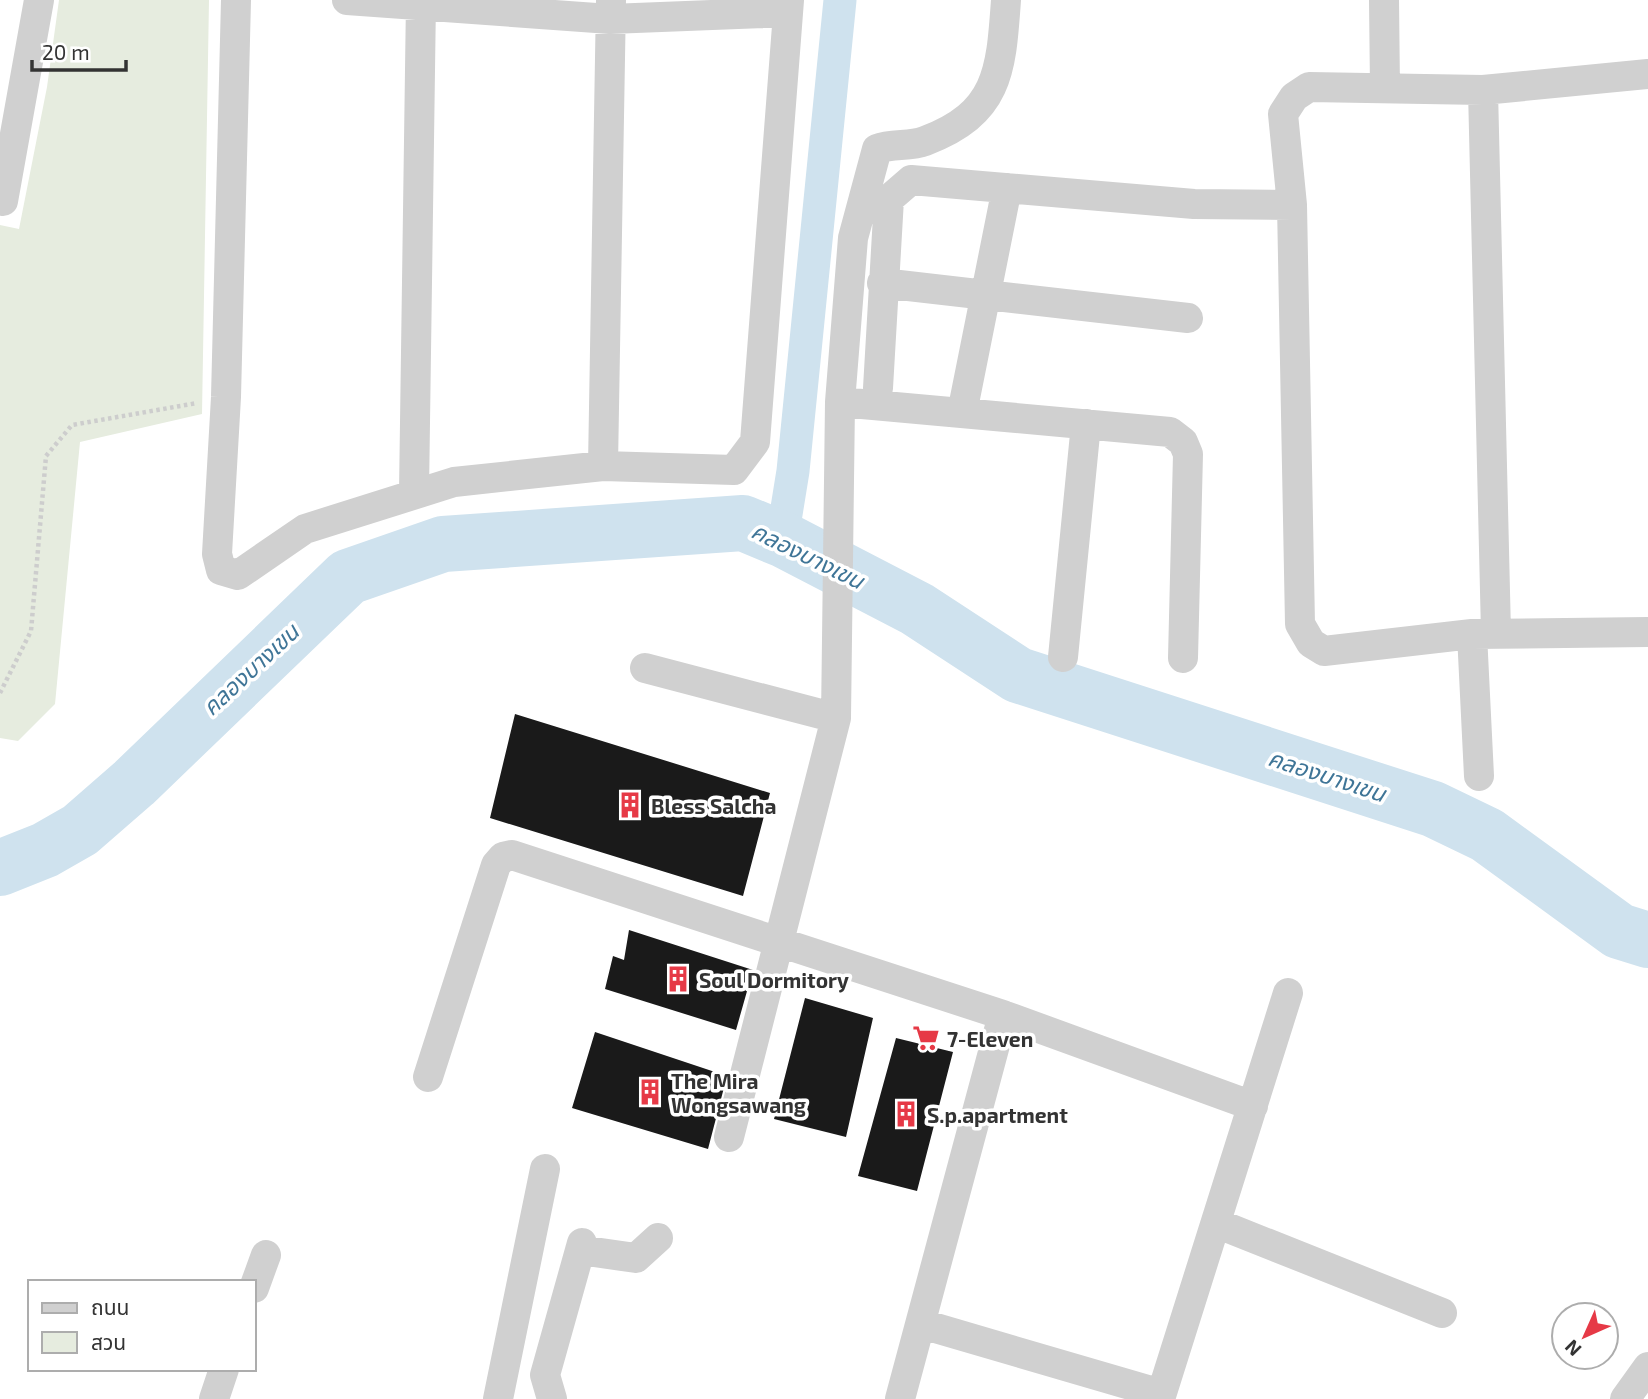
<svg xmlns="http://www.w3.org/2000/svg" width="1648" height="1399" viewBox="0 0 1648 1399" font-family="'Exo 2','Noto Sans Thai',sans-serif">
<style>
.green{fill:#e6ecdf}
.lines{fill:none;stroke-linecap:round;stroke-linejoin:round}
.canal{stroke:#cfe2ee;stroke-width:33}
.river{stroke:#cfe2ee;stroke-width:56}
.building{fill:#1a1a1a}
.path{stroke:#cdcdcd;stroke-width:4.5;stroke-dasharray:3.5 3.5;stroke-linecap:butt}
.minor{stroke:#d0d0d0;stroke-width:30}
.labels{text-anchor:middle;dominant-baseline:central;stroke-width:7;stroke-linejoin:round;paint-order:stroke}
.poi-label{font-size:21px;font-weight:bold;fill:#333;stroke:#fff;text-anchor:start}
.water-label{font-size:23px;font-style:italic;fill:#3f7597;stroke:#fff}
</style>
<rect width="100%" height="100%" fill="#fff"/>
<path class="green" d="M59 0H209L202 414 80 442 55 704 18 741 0 738V225L19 229 47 87Z"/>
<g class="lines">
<path class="canal" d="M782 539 793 471 840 0"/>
<path class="river" d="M0 868 45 850 80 830 134 783 348 577 443 544 743 523 784 540 917 609 1018 675 1433 809 1487 835 1619 931 1648 940"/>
</g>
<path class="building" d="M515 714 770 793 743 896 490 818Z
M629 930 753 970 736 1030 605 989 613 956 624 960Z
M805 998 873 1018 846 1137 774 1119Z
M595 1032 727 1076 708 1149 572 1108Z
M896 1038 953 1052 917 1191 858 1176Z"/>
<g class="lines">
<path class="path" d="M0 693 31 631 46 456 72 425 197 403"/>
<path class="minor" d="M236 0 226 397 217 554 221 570 238 575 305 529 454 482 603 466 734 470 755 442 789 0
M347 0 610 19 787 12
M1384 0 1385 88
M1648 74 1483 90 1309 87 1294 97 1283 114 1292 205 1300 624 1311 643 1324 651 1472 634 1648 632
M1483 90 1496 633
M3 201 39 0
M882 283 1188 318
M878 388 889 199 911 180 1194 204 1292 205
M840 402 1170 432 1183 442 1188 454 1183 658
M962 413 1007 188
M603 466 611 0
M414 493 421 0
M1472 634 1479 776
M1063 657 1086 424
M645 668 836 718
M428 1077 496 865 503 857 512 855 1003 1015 1253 1106
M729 1137 836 718 840 402 853 238 877 149C892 143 910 147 925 141 999 113 1001 71 1006 0
M1216 1223 1442 1313
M580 1250 636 1258 658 1238
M254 1288 266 1255
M922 1324 1161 1394
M214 1399 224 1369
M498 1399 545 1169
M552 1399 545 1375 582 1243
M900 1399 1003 1015
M1160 1399 1288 993
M1625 1399 1648 1367"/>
</g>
<defs>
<g id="building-bare" transform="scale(2.1)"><path d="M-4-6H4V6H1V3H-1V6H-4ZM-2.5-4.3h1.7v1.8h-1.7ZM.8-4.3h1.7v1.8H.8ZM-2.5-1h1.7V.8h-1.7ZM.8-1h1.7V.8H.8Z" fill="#e63946" stroke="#fff" stroke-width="2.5" paint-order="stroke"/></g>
<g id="supermarket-bare" transform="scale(2.1)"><path d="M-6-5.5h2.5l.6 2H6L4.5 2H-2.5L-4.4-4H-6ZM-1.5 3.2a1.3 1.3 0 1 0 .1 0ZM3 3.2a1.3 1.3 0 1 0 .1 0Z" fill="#e63946" stroke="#fff" stroke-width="2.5" paint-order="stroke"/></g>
</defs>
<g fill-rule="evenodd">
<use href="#building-bare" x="630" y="805"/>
<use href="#building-bare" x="678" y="979"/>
<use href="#supermarket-bare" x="926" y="1038"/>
<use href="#building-bare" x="650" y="1092"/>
<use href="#building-bare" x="906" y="1114"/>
</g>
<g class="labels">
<g class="poi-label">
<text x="651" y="805">Bless Salcha</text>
<text x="699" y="979">Soul Dormitory</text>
<text x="947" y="1038">7-Eleven</text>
<text x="671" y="1080">The Mira<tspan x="671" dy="24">Wongsawang</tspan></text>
<text x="927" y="1114">S.p.apartment</text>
</g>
<g class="water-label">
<text transform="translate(808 555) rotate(26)">คลองบางเขน</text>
<text transform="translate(250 669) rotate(-43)">คลองบางเขน</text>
<text transform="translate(1327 775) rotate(18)">คลองบางเขน</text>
</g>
</g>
<rect x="28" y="1280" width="228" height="91" fill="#ffffff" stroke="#adadad" stroke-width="2"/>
<rect x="42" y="1303" width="35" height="10" fill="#d0d0d0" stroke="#adadad" stroke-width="2"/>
<text x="91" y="1315" font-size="21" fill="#333333">ถนน</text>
<rect x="42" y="1332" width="35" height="21" fill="#e6ecdf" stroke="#adadad" stroke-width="2"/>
<text x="91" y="1350" font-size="21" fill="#333333">สวน</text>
<g transform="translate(1585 1336) rotate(225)"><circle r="33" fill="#ffffff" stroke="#adadad" stroke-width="2"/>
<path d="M0-5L12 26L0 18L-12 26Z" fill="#e63946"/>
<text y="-10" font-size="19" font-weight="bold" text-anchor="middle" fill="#333333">N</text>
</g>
<path d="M32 60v10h94v-10" fill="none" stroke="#333333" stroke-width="3.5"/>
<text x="42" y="60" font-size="21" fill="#333333" stroke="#ffffff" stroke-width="5" paint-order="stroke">20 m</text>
</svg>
